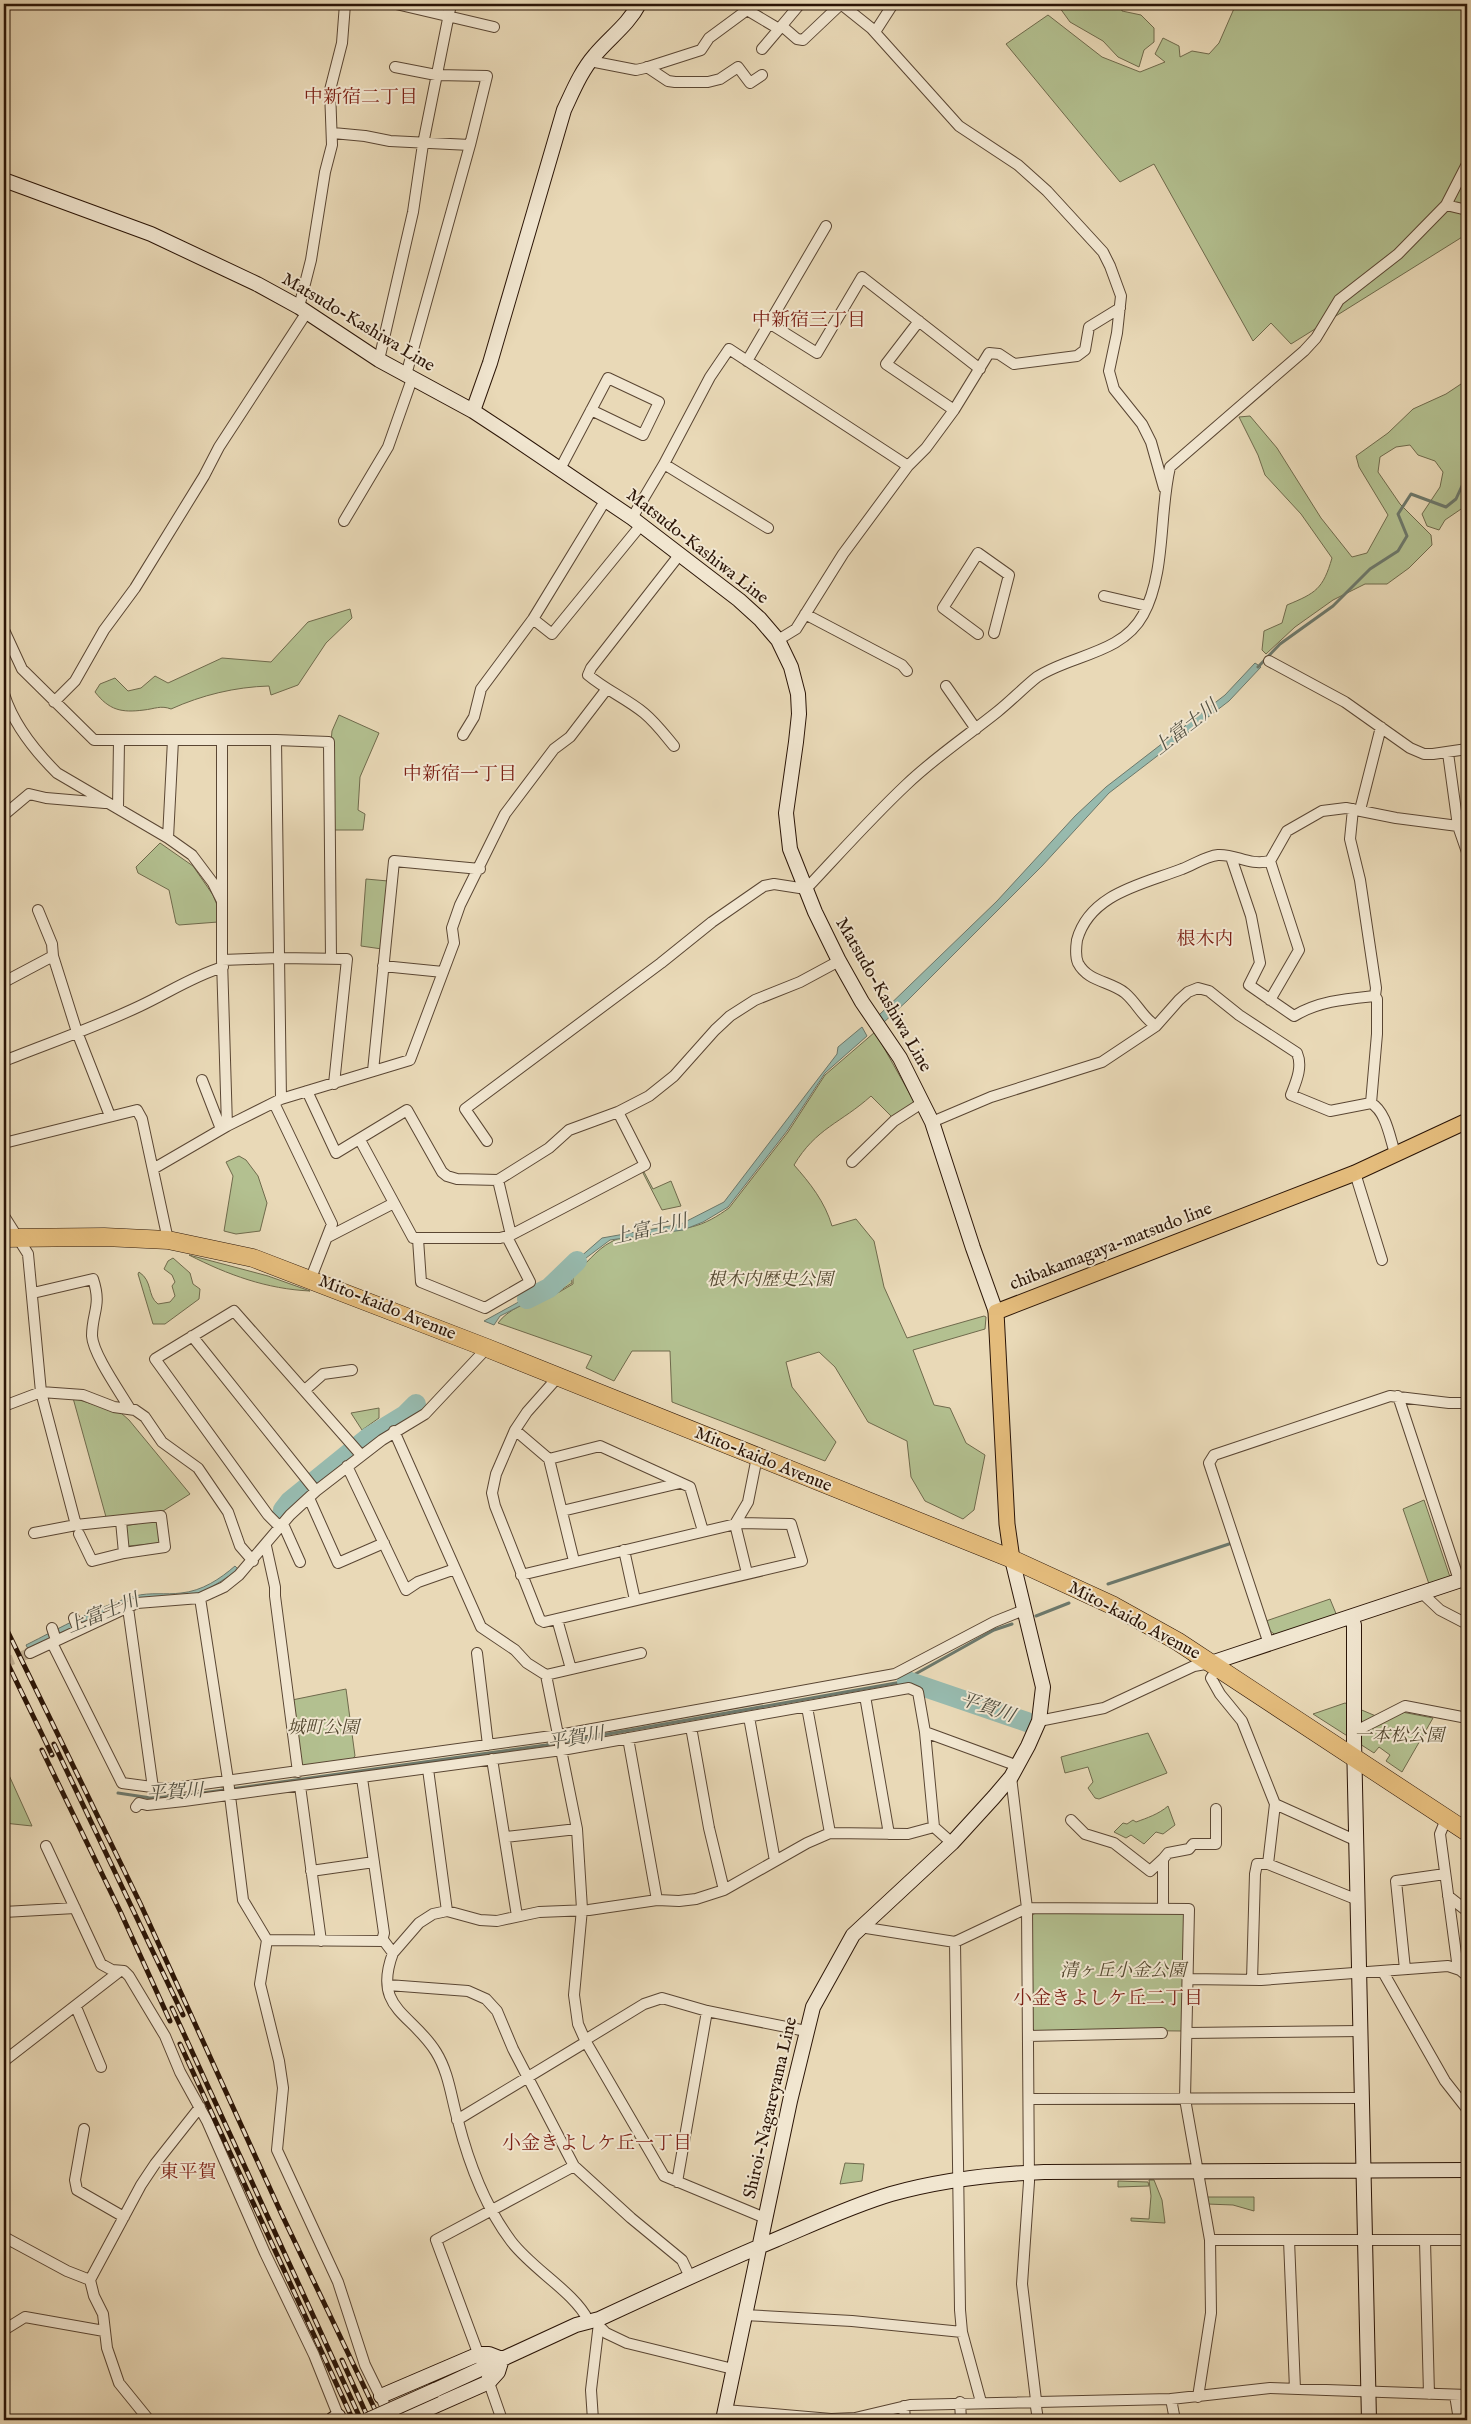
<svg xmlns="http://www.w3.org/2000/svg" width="1471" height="2424" viewBox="0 0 1471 2424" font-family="'IM FELL English','Noto Serif JP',serif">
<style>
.green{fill:#b3c090;stroke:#6f6a4c}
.water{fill:#97baae;stroke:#6c786b}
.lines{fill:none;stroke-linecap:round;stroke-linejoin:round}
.stream{stroke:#6c786b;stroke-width:3}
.river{stroke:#97baae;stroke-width:20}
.street-tunnel{stroke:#c3b294;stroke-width:10;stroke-dasharray:10 5;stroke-linecap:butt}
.street-casing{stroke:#5a4633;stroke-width:12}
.secondary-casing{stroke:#2b1507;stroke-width:16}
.primary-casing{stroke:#2b1507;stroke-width:17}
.highway-casing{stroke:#2b1507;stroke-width:19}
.street{stroke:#f1e6d0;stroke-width:10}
.secondary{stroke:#f1e6d0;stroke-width:14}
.primary{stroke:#e4bc7c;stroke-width:15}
.highway{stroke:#e4bc7c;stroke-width:18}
.rail-casing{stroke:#2b1507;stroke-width:5}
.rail{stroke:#f1e6d0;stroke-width:3;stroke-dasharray:9;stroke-linecap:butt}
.secondary-bridge-casing{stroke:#2b1507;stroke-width:16;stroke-linecap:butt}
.secondary-bridge{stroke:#f1e6d0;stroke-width:14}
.labels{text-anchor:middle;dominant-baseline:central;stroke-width:4;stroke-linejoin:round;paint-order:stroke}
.street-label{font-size:18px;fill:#2b1507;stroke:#f1e6d0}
.park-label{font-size:18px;font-style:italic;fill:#544830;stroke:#f1e6d0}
.neighbourhood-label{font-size:19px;fill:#7a1f14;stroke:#f1e6d0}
.water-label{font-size:19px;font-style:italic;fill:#514f41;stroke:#f1e6d0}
</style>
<rect width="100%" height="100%" fill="#e9d9b7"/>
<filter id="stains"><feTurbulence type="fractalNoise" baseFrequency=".004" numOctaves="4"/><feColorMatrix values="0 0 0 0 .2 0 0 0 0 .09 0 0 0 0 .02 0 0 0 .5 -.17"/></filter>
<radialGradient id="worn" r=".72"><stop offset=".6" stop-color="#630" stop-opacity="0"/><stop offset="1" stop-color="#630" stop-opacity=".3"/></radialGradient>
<path class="green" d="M1057 4H1121L1122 11 1141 15 1154 28V42L1144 50 1139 67 1118 57 1103 41 1070 22Z
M1236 4H1467V127L1462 133 1467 136V234L1291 344 1271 323 1253 341 1154 164 1120 182 1006 44 1048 15 1102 57 1140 72 1165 62 1155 54 1163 38 1179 46 1180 57 1192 51 1209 54 1219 43Z
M1467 380V505L1445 520 1439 530 1427 526 1422 514 1440 487 1443 472 1435 461 1418 455 1410 445 1396 447 1380 457 1378 472 1400 504 1431 535 1432 545 1409 568 1387 584H1365L1333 600 1295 627 1266 654 1262 650 1264 631 1282 623 1287 605C1316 593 1323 589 1332 558L1301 514 1265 475 1258 455 1239 417 1250 416 1277 448 1321 518 1352 557 1367 553 1388 515 1359 467 1356 456 1388 433 1413 409 1446 394Z
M350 609 352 618 326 643 298 685 271 695 269 686C235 687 202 695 171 709 161 705 154 709 144 710 121 713 109 710 95 692L100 684 115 678 128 691 141 688 155 676 168 683 222 658 271 662 308 622Z
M339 715 379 733 360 777 358 810 365 814 363 830H332L331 742 332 731Z
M160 843 193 866 213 895 219 910 218 922 179 925 176 923 169 890 138 873 136 867Z
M366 879 388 881 382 949 361 946Z
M875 1032 915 1103 893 1118 871 1096C841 1123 816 1128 794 1165 810 1183 825 1202 832 1226L856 1219 874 1241 884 1287 907 1338 984 1316 986 1317 985 1329 913 1350 934 1405 950 1408 966 1443 985 1455 974 1510 963 1519 925 1501 911 1477 907 1441 868 1422 835 1367 819 1352 786 1362 792 1387 836 1442 825 1461 672 1402 670 1351H632L614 1381 586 1368 592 1356 498 1323C508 1309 527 1303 542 1296L549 1298 573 1284V1276C585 1265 597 1249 611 1242 635 1228 665 1233 691 1227 705 1224 718 1216 729 1208L788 1132 825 1075Z
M239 1156 246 1160 258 1176 267 1203 260 1231 236 1234 224 1231 233 1176 226 1162Z
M644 1172 653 1189 671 1181 681 1206 662 1210 643 1173Z
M576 1252 582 1267 571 1275 572 1283 550 1297 544 1281Z
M189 1255 268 1276 310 1291C267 1289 228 1275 189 1255Z
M173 1258 190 1273 193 1284 200 1289 199 1299 165 1324H153L138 1274 139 1272C153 1281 147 1296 158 1304L170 1302 175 1296 172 1286 175 1282 172 1275 164 1269 168 1261Z
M73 1398 121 1413 129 1420 190 1494 163 1511 106 1517Z
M379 1408V1418L362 1430 351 1413Z
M1424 1500 1450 1577 1429 1584 1403 1509Z
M157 1520 161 1543 128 1546 125 1526Z
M1330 1599 1337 1616 1277 1636 1270 1631 1266 1621Z
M346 1689 355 1756 351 1761 305 1767 300 1764 292 1700Z
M1345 1703 1383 1719 1402 1712 1433 1718 1402 1772 1386 1761 1390 1755 1379 1747 1374 1753 1313 1714Z
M1148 1733 1167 1773 1099 1799 1095 1798 1088 1788 1093 1782 1088 1767 1065 1773 1061 1757Z
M4 1742 8 1753V1773L32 1826 4 1823Z
M1168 1806 1175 1825 1163 1834 1156 1832 1144 1844 1131 1835 1126 1838 1114 1832 1123 1823 1127 1824 1133 1820 1136 1822C1147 1818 1159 1814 1168 1806Z
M1185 1911 1182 2031 1078 2030 1037 2033 1032 2028 1031 1916 1037 1912Z
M845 2163 864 2164 862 2181 840 2184Z
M1149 2180H1154L1162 2200 1165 2223 1131 2221V2218L1149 2219 1151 2196Z
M1118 2181 1148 2182 1149 2186 1118 2187Z
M1205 2197H1254V2211L1233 2205 1207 2204Z"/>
<path class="water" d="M1255 663 1261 667 1229 701 1109 793 1042 866 907 1001 883 1023 878 1016 997 901 1075 816 1106 787 1225 695Z
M862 1027 867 1036 825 1073 787 1131 728 1207 703 1222 683 1230 610 1240 570 1270 558 1283 555 1279 602 1238 681 1224 724 1202 837 1054 838 1047Z
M547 1283 552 1290 500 1316 494 1325 484 1321 544 1288Z
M412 1403 417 1410 361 1448 357 1442Z
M345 1450 350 1456 315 1485 309 1478Z
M299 1486 306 1494 280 1519 272 1512 285 1497Z
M235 1566 239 1570 202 1593 137 1599 28 1649 26 1645C58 1629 101 1605 135 1596 150 1592 166 1595 181 1593 202 1591 220 1579 235 1566Z"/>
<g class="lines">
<path class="stream" d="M1258 667 1280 644 1333 606 1370 569 1398 551 1407 536 1398 514 1411 494 1446 507 1456 499 1467 475
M1108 1584 1229 1544
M1036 1616 1069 1603
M118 1793 151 1798 188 1795 546 1745 907 1681 910 1677 994 1630 1012 1624"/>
<path class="river" d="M527 1299 549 1288 577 1261
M283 1510 290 1501 369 1437 405 1415 416 1404
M907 1681 1027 1722"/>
<path class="street-tunnel" d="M4 1663 30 1653"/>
<g class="street-casing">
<path id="street" d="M396 4 494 27
M782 26 797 39 803 40 841 4 871 28 959 126 1018 165 1047 191 1103 252 1110 266 1121 296 1117 333 1109 371 1114 389 1142 424 1151 442 1164 488
M875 32 893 4
M762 49 779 29
M590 61 636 70 645 68 701 50 709 38 747 10 779 29 800 4
M395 67 436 75 487 76 470 145 406 375
M647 67 668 81 675 82H708L720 79 738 67 750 83 762 75
M333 133 365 136 390 141 470 145
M1446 205 1467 210
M299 307 311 260 325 172 332 145 330 90 342 43 345 4
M919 321 886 364 954 410
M769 323 817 353 862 277 980 369
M379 360 413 212 423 144 451 4
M747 361 826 226
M664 464 710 377 729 349 908 466
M560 469 608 378 659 402 643 435 591 410
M632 518 664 464 768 528
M344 521 388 447 412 379
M1104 596 1147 606
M805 614 902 665 907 671
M533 619 552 634 641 525
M4 630 22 669 94 740H276L329 742 331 959
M978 634 943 608 978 553 1009 575 994 633
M778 640 796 629 843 554 908 466 926 448 954 410 989 353 999 354 1014 364 1077 356 1085 350 1089 327 1120 308
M1269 661 1345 702 1410 748 1424 754H1433L1467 749
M946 686 976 729
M4 694C13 723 35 751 57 773L168 838 192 855 213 883 222 901
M54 702 75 681 104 630 135 588 204 476 219 447 307 312
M463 735 474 717 481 689 533 619 605 501
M222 740V960L227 1126 281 1099 410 1060 454 943 452 928 460 905 505 814 554 749 570 737 606 690
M276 740 281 1099
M674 746C664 734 656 723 644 713 627 699 606 690 588 675L591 668 680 554
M1448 753 1458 826 1467 852
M118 808 119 741
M1353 809 1350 839 1360 880 1376 988 1375 996 1377 999V1034L1371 1103
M1360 810 1381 727
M4 815 29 794 46 798 105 803
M168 838 173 740
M1231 857 1251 916 1260 963 1249 985 1294 1016C1319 1001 1346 999 1375 996
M1270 861 1299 950 1270 1000
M38 910 52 944 53 956 77 1032 110 1116
M222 960 279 958 347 959 334 1084
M383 966 443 972
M4 982 53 956
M1156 1026C1143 1018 1137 1003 1125 993 1110 981 1088 982 1078 963 1075 956 1076 947 1077 940 1090 893 1144 884 1182 869 1193 865 1206 856 1218 855 1237 854 1248 866 1270 861L1287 831 1322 811 1346 808 1396 818 1458 826
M4 1061C49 1043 96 1027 140 1006 168 993 193 976 223 967
M373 1071 394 861 480 869
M202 1080 221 1129
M307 1091 336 1153 407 1110 442 1172 447 1176 457 1179 498 1180 549 1148 569 1130 618 1112 649 1096 674 1076 715 1030 730 1016 755 1000 800 982 839 961
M274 1103 332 1224 311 1278
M932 1122 991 1097 1102 1062 1156 1026 1179 1000 1188 992 1198 988 1209 991 1239 1015 1297 1053C1303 1067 1296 1082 1291 1095L1330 1111 1371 1103C1387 1112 1390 1140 1396 1156
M360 1140 413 1238H500L511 1235 645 1165 618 1112
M487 1141 465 1109 661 963 712 922 764 886 774 884 806 889C839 854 871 818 906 785 934 758 967 736 997 712 1011 701 1023 688 1037 677 1070 655 1122 654 1143 615 1166 573 1159 513 1170 467L1304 351 1316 338 1339 300 1398 254 1446 205 1467 164
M4 1143 137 1110 142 1119 168 1240
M852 1162 894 1121 922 1103
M153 1169 227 1126
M1355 1173 1382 1260
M498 1180 511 1235
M4 1216 28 1254 41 1392 76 1525
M328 1237 394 1203
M418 1239 421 1282 485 1308 530 1282 507 1237
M33 1293 93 1279C102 1306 92 1312 92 1336 93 1354 120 1392 130 1409
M192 1336 316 1491
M305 1390 323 1374 352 1370
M1398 1396 1459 1580
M4 1406 41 1392 83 1395 114 1407 135 1410 145 1417 162 1442 198 1468 228 1512 240 1546 253 1561
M515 1430 549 1459
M394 1431 481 1627 515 1650 527 1663 546 1675 577 1829 582 1909 574 1995 578 2024 586 2042 664 2176 765 2218
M347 1466 406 1590 418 1582 455 1569
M309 1498 338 1563 384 1543
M562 1511 680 1483
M283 1524 300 1562
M280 1527 268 1515 155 1359 234 1311 361 1455
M34 1533 76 1525 161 1516 165 1547 124 1553 121 1521
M79 1534 92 1561 124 1553
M266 1546 275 1587V1596L298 1772
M624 1550 635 1600
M574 1561 549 1459 600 1446 690 1487 703 1531
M747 1573 735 1524 748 1502 757 1457
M521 1575 740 1523 791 1524 802 1561 544 1622 540 1620 495 1506 492 1493 496 1474 515 1430 527 1412 558 1377
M1423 1594 1440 1610 1467 1624
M200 1598 228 1780 243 1900 267 1940 260 1984 279 2061 283 2088 277 2150 338 2282 365 2365 392 2420
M128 1608 153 1788
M74 1618 78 1629
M557 1619 571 1669
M52 1628 56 1640
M52 1643 122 1783 167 1789 559 1735 895 1674 994 1622 1024 1610
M1269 1644 1209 1463 1214 1455 1390 1396 1449 1403H1467
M30 1653 137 1603 200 1598 224 1587 239 1575 290 1515 316 1491 382 1440 425 1414 487 1348
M477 1653 488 1745
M1218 1668 1211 1678 1220 1694 1242 1721 1275 1804 1268 1864H1257L1255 1874 1252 1980
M546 1675 641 1653
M865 1696 889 1834
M807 1707 830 1833
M749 1717 775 1861
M1039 1721 1104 1708 1194 1666 1211 1663
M691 1727 709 1828 724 1890
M925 1732 1018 1766
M1354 1732 1405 1706 1467 1718
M628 1738 657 1900
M492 1759 517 1916
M428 1769 447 1911
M1011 1777 1027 1908 1029 2182 1022 2284 1036 2400
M362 1778 384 1933 382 1941
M300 1786 321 1941
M1275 1804 1357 1841
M136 1807 139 1803 147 1805 184 1801 562 1750 909 1688 918 1692 925 1732 934 1827 908 1834 830 1833 807 1843 724 1890 696 1899 679 1901 657 1900 589 1910 539 1912 497 1921 480 1920 447 1911 433 1914 419 1923 393 1953
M1446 1819 1440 1834 1458 1969
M1071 1820 1085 1834 1114 1843 1150 1871 1163 1859
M934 1827 952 1843
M505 1837 577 1829
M46 1846 101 1964 112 1970 124 1971 129 1976 165 2036 180 2072 207 2121 265 2253 314 2355 340 2420
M1268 1864 1358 1900
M311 1871 374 1862
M1448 1896 1467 1911
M1163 1909V1859L1168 1853 1189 1849 1193 1844H1216V1809
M4 1912 75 1908
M860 1927 955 1942 1027 1908 1189 1909 1185 2099 1210 2240 1211 2313 1198 2397
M267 1940 384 1941 393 1953C372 2009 412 2013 436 2052 449 2073 451 2097 458 2121 469 2164 484 2205 511 2241 532 2269 574 2292 588 2320
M955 1942 960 2310 962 2332 981 2402
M1405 1969 1396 1881 1445 1874
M1383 1972 1445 2081 1467 2109
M1188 1979 1261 1980 1448 1966 1460 1970 1467 1976
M388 1985 468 1991 486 1999 497 2011 513 2049 574 2166 631 2218 682 2260 690 2277
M76 2007 101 2067
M1187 2033 1361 2031
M1028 2036 1162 2033
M585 2040 644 2004 662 1998 707 2011 806 2031
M4 2061 120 1971
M1029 2099 1362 2098
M457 2120 586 2042
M84 2129 75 2180 77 2190 124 2217
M677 2182 707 2011
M4 2237 67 2271 90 2280 94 2296 103 2314 107 2348 119 2383 149 2420
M1210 2240H1467
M1289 2240 1295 2389
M1425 2241 1429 2394
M90 2280 141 2185 155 2164 200 2107
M744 2315 852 2321 962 2332
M600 2327 606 2333 627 2343 733 2369
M4 2330 25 2317 104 2331
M481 2361 436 2240 574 2166
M487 2377 502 2420
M1455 2395 1459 2420
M1171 2399 1175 2420
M1035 2400 1038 2420
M960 2402 961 2420
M904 2406 905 2420
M725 2410 831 2419 855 2418 910 2405 1171 2399 1270 2388 1467 2395
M593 2420 591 2390 599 2323"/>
</g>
<g class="secondary-casing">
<path id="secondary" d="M4 180 151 234 257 284 299 307 379 360 473 411 511 436 632 518 739 600 760 619 778 640 791 667 798 694 799 714 796 742 786 813 790 849 815 912 839 961 862 1002 900 1058 932 1122 973 1248 996 1312
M473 411 490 363 564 110C573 91 581 71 595 55 610 37 628 25 639 4
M1351 1617 1354 1625V1741L1369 2420
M1211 1663 1467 1578
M435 2390 576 2325 599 2319C657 2292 715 2265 775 2240 813 2224 851 2206 891 2194 941 2180 992 2174 1044 2172L1467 2170
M381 2396 479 2354H489L502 2359 498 2372 489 2382 403 2420
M332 2420 338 2416
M723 2420 790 2101 813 2007 853 1935 952 1843 994 1797 1011 1777 1028 1746 1039 1721 1043 1687 1012 1559"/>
</g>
<g class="primary-casing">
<path id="primary" d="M1012 1559 1007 1524 996 1312 1355 1173 1467 1121"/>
</g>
<g class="highway-casing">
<path id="highway" d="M4 1238 104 1237 168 1240 253 1258 487 1348 1012 1559 1114 1606 1177 1641 1467 1832"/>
</g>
<use href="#street" class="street"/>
<use href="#secondary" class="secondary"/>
<use href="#primary" class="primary"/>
<use href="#highway" class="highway"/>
<g class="rail-casing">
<path id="rail" d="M4 1624 140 1903 282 2215 380 2420
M4 1656 52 1755
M54 1744 183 2015
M42 1750 120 1911 170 2021
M172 2008 361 2420
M180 2044 353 2420
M342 2360 369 2420"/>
</g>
<use href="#rail" class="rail"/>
<g class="secondary-bridge-casing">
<path id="secondary-bridge" d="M368 2420 435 2390"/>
</g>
<use href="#secondary-bridge" class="secondary-bridge"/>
</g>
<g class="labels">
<g class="street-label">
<text transform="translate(358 323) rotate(31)">Matsudo-Kashiwa Line</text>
<text transform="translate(697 547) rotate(38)">Matsudo-Kashiwa Line</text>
<text transform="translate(883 995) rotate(60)">Matsudo-Kashiwa Line</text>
<text transform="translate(1111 1247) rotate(-21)">chibakamagaya-matsudo line</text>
<text transform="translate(387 1308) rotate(22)">Mito-kaido Avenue</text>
<text transform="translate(763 1460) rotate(22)">Mito-kaido Avenue</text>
<text transform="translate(1134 1621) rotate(28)">Mito-kaido Avenue</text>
<text transform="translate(771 2108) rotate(-77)">Shiroi-Nagareyama Line</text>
</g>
<g class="park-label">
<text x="770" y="1280">根木内歴史公園</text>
<text x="323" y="1728">城町公園</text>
<text x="1399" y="1736">一本松公園</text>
<text x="1123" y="1971">清ヶ丘小金公園</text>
</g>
<g class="neighbourhood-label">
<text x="361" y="98">中新宿二丁目</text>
<text x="809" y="321">中新宿三丁目</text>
<text x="460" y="775">中新宿一丁目</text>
<text x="1205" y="940">根木内</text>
<text x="1108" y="1999">小金きよしケ丘二丁目</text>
<text x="597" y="2144">小金きよしケ丘一丁目</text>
<text x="188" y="2173">東平賀</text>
</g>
<g class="water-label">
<text transform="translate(1186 728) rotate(-38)">上富士川</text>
<text transform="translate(650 1230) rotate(-13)">上富士川</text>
<text transform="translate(103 1614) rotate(-22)">上富士川</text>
<text transform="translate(987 1708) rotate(19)">平賀川</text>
<text transform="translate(576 1739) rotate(-10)">平賀川</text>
<text transform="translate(175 1793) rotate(-4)">平賀川</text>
</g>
</g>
<rect width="1471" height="2424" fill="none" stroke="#e9d9b7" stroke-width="20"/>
<rect x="5" y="5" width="1461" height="2414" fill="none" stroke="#2b1507" stroke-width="2.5"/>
<rect x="10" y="10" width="1451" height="2404" fill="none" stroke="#2b1507"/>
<rect width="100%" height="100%" filter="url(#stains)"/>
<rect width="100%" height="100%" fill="url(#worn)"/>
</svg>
